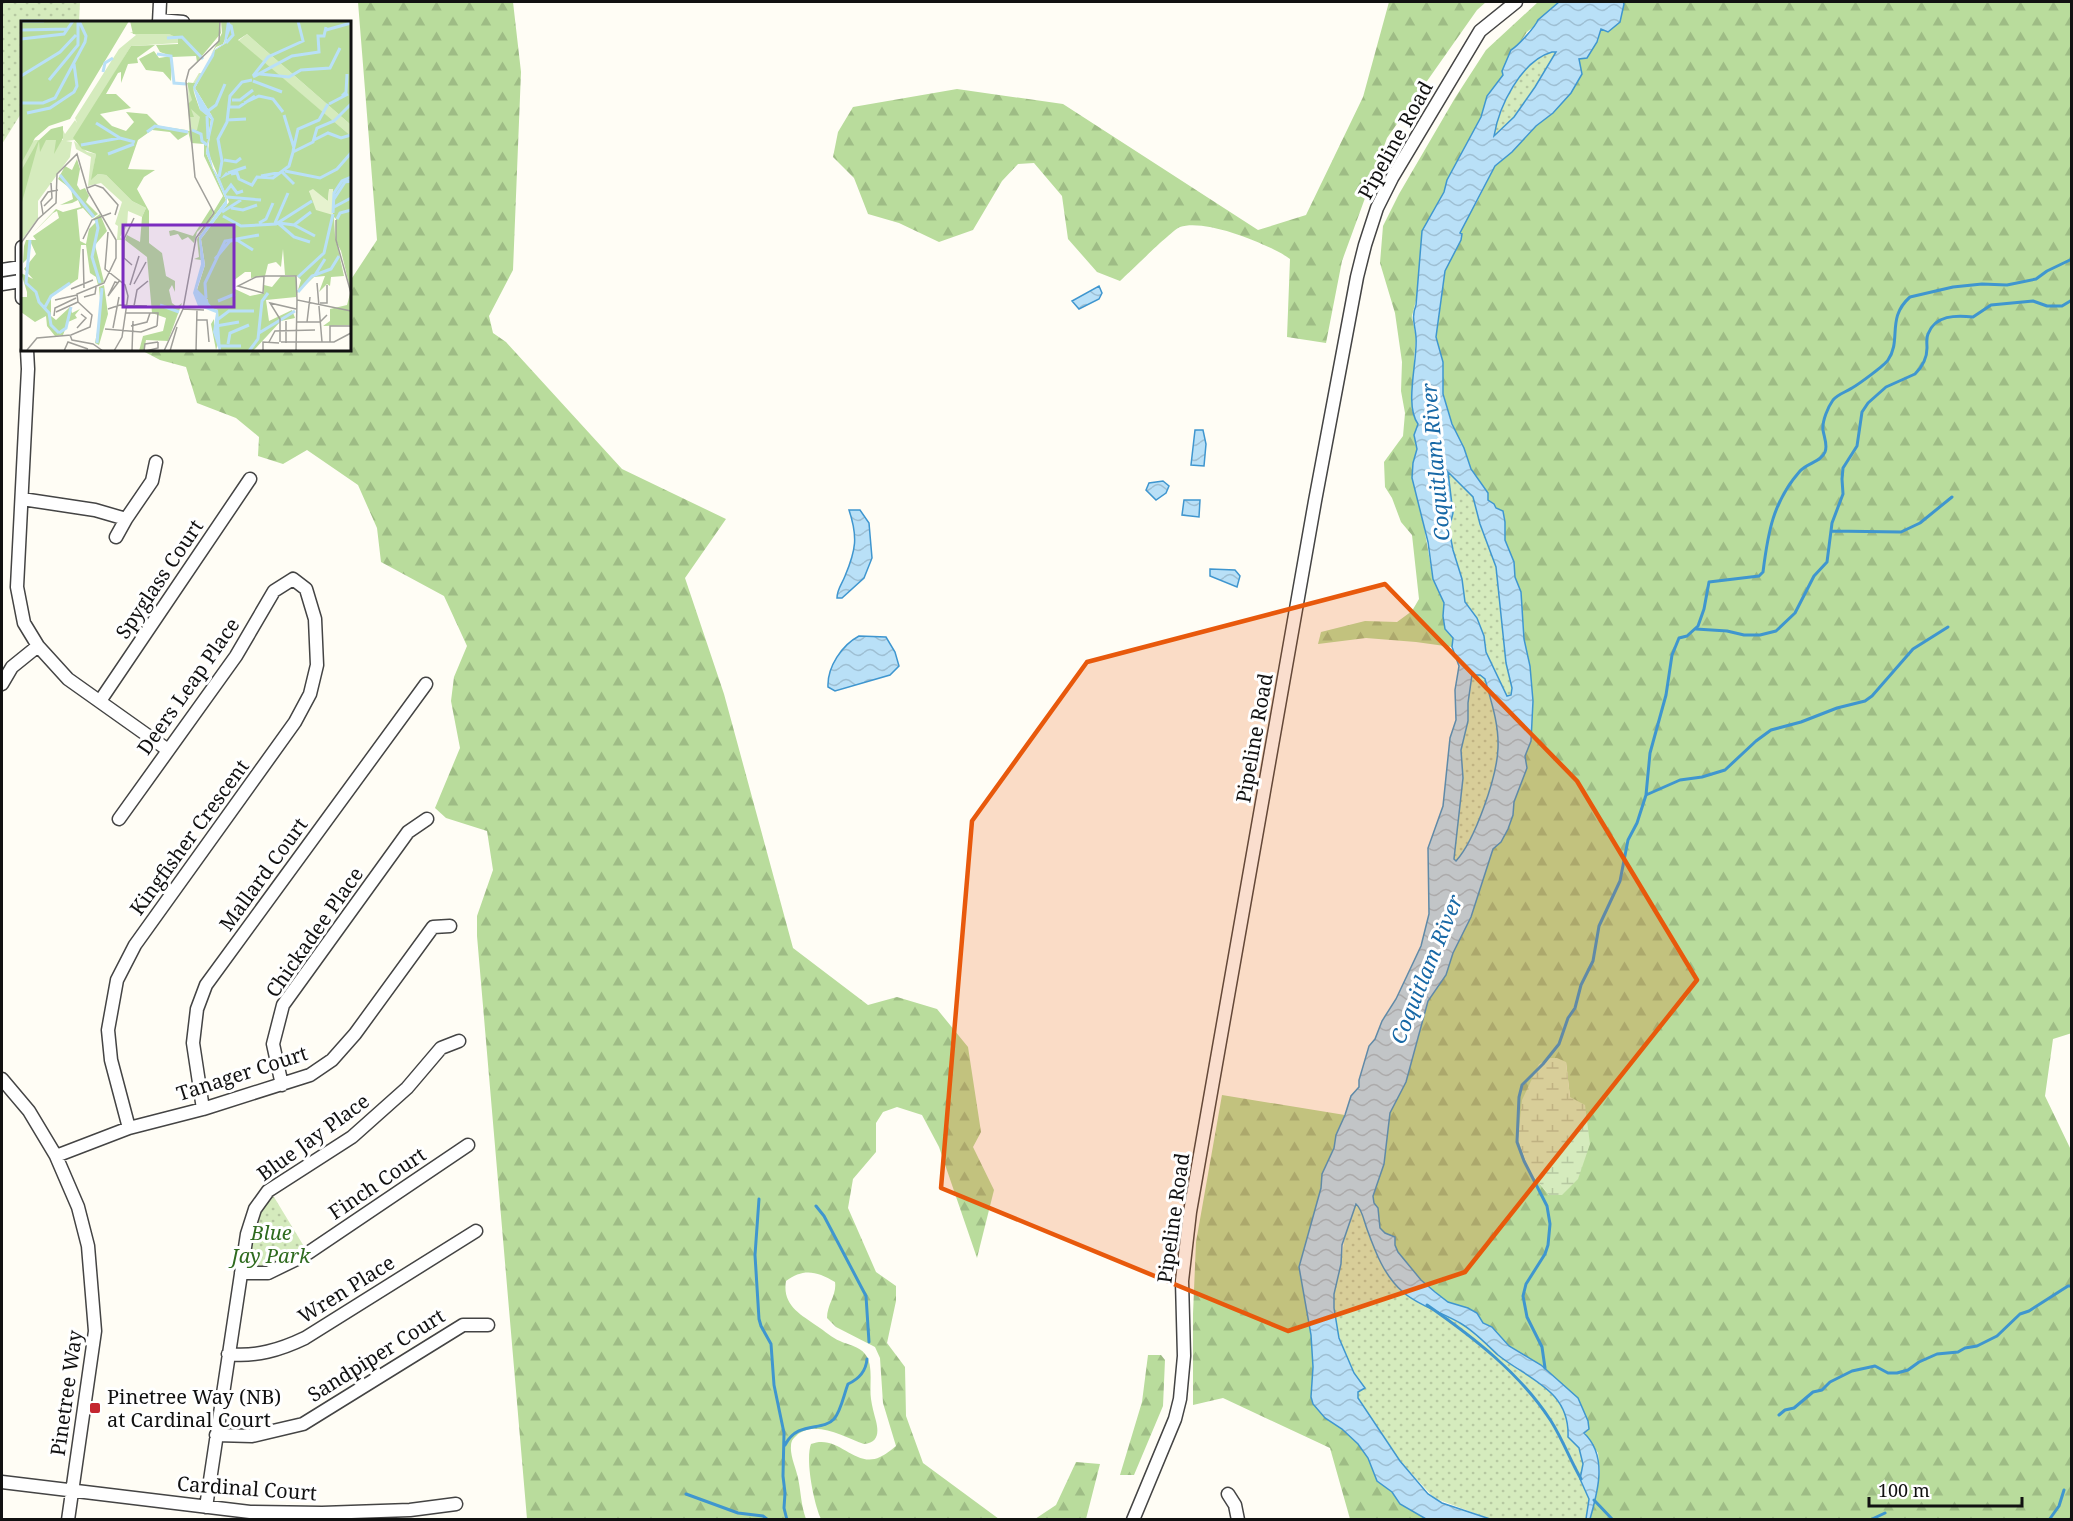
<svg xmlns="http://www.w3.org/2000/svg" width="2073" height="1521" viewBox="0 0 2073 1521" font-family="'Noto Serif',serif">
<style>
.grass{fill:url(#grass-dots)}
.forest{fill:url(#forest-firs);fill-rule:evenodd}
.wetland{fill:url(#wetland-marsh)}
.water{fill:url(#water-waves);stroke:#3f96cf;stroke-width:1.5;fill-rule:evenodd}
.lines{fill:none;stroke-linecap:round;stroke-linejoin:round}
.stream{stroke:#3f96cf;stroke-width:3}
.minor-casing{stroke:#444;stroke-width:15}
.minor{stroke:#fff;stroke-width:12}
.marked{fill:#e8590c;fill-opacity:0.2;stroke:#e8590c;stroke-width:4.5;stroke-linejoin:round}
.poi-dot{fill:#c4262e;stroke:#fff;stroke-width:2}
.labels{text-anchor:middle;dominant-baseline:central;stroke-width:6;stroke-linejoin:round;paint-order:stroke}
.street-label{font-size:20px;fill:#111;stroke:#fff}
.park-label{font-size:20px;font-style:italic;fill:#2f6b1f;stroke:#fff}
.poi-label{font-size:20px;fill:#111;stroke:#fff;text-anchor:start}
.water-label{font-size:21px;font-style:italic;fill:#1768a6;stroke:#fff}
.inset-river{fill:none;stroke:#b9e0f7;stroke-width:3}
.inset-road{fill:none;stroke:#a09f9a;stroke-width:1.5}
.view{fill:#7b2cbf;fill-opacity:0.15;stroke:#7b2cbf;stroke-width:3}
.inset-edge{fill:none;stroke:#111;stroke-width:3}
</style>
<defs>
<pattern id="grass-dots" width="8" height="8" patternUnits="userSpaceOnUse" patternTransform="scale(1.5)"><rect width="8" height="8" fill="#d5ebbd"/><path d="M2 2h.1M6 6h.1" fill="none" stroke="#b6c8a1" stroke-width="1.8" stroke-linecap="round"/></pattern>
<pattern id="forest-firs" width="22" height="20" patternUnits="userSpaceOnUse" patternTransform="scale(1.5)"><rect width="22" height="20" fill="#b9dc9c"/><path d="M5 1l3.5 6h-7zM16 11l3.5 6h-7z" fill="#9ebc85"/></pattern>
<pattern id="wetland-marsh" width="20" height="14" patternUnits="userSpaceOnUse" patternTransform="scale(1.5)"><rect width="20" height="14" fill="#d5ebbd"/><path d="M1 5h8M5 5V1M11 12h8M15 12V8" fill="none" stroke="#b6c8a1"/></pattern>
<pattern id="water-waves" width="16" height="10" patternUnits="userSpaceOnUse" patternTransform="scale(1.5)"><rect width="16" height="10" fill="#b9e0f7"/><path d="M0 5q4-4 8 0t8 0" fill="none" stroke="#9ebfd3"/></pattern>
</defs>
<rect width="100%" height="100%" fill="#fffdf5"/>
<path class="grass" d="M2 2H80L79 22H22V112L2 144Z
M1552 52H1557L1535 87 1514 117 1493 137C1501 106 1520 61 1552 52Z
M1448 472 1473 497 1480 524 1496 567 1506 663 1512 688 1511 695 1507 696 1486 652 1484 636 1477 618 1465 602 1462 579 1453 550 1449 528 1453 513Z
M1472 675H1480L1485 679C1491 701 1499 724 1498 748 1497 778 1475 838 1456 861L1454 859 1463 778 1461 750 1468 721V703Z
M268 1191 274 1197 308 1253 268 1273H241L247 1234Z
M1356 1204 1360 1207 1373 1244 1403 1293 1462 1324 1498 1355 1518 1370 1532 1377 1553 1394 1567 1416 1568 1437 1579 1448 1583 1464 1580 1480 1589 1499 1586 1519H1490L1434 1498 1400 1461 1358 1398C1357 1376 1345 1357 1339 1336 1335 1320 1331 1301 1335 1285 1336 1277 1340 1270 1341 1262 1344 1242 1346 1222 1356 1204Z"/>
<path class="forest" d="M358 2H513L521 72 513 270 489 316 493 333 506 342 622 469 726 519 685 578 724 694 793 948 868 1005 897 997 937 1009 968 1047 981 1132 973 1147 994 1190 977 1258 939 1147 922 1115 897 1107 883 1112 876 1123V1152L853 1179 848 1208 876 1272 896 1286V1301L887 1343 905 1367 906 1416 923 1463 999 1519H821C814 1504 805 1460 811 1444 838 1433 855 1469 880 1457 885 1455 891 1450 896 1446L883 1403 880 1358 875 1347 836 1327 827 1318C827 1304 837 1295 835 1282 817 1271 803 1268 786 1281 782 1305 800 1314 817 1326 825 1331 832 1338 840 1341 848 1345 859 1346 865 1354 874 1365 869 1385 871 1399 872 1406 874 1414 876 1421 879 1433 878 1443 864 1444 844 1437 817 1420 798 1434 794 1438 791 1440 791 1446 790 1456 796 1468 798 1478 801 1492 801 1506 806 1519H527L477 936V916L493 870 487 831 446 818 435 808 460 748 451 701 454 677 467 646 444 596 381 562 377 528 358 485 307 450 283 464 258 456 259 437 236 418 197 403 186 367 160 360 141 350H350V281L377 240Z
M1389 2H1486L1477 10 1387 138 1342 261 1326 343 1287 337 1290 259C1269 244 1205 218 1180 227 1171 231 1131 271 1120 281L1097 272 1068 239 1062 196 1034 163 1018 164 1002 181 973 230 939 242 899 223 868 214 854 178 833 157 838 132 853 107 957 89 1063 104 1258 230 1306 215 1363 97Z
M1538 2H1559L1538 20 1537 24 1527 32 1517 47 1503 75 1487 96 1481 117 1447 180 1412 316 1416 338 1414 360 1416 364 1412 383 1418 424 1414 435 1417 449 1413 463 1433 579 1444 603 1443 616 1453 638 1452 647 1416 642 1366 638 1318 644 1321 632 1365 621 1397 622 1412 611 1419 599 1412 535 1401 522 1392 498 1385 487 1384 462 1403 436 1405 413 1401 391 1402 362 1395 313 1380 263 1383 226 1399 194 1455 98 1486 50Z
M1623 2H2071L2072 1033 2053 1039 2045 1096 2071 1150V1519H1590L1600 1472 1598 1453 1541 1365 1509 1346 1492 1327 1483 1323 1477 1313 1468 1308 1448 1302 1435 1293 1421 1280 1398 1252 1395 1245V1237L1385 1233 1380 1228 1378 1208 1374 1203 1373 1196 1384 1164 1390 1113 1406 1082 1428 1001 1446 975 1453 953 1471 917 1493 849 1501 841 1513 815 1514 802 1527 768 1525 756 1531 741 1533 701 1530 666 1524 639 1521 592 1515 577 1514 562 1505 540V522L1503 511 1496 508 1494 504 1488 500V493L1471 469 1464 448 1452 424 1443 394V362L1436 338 1445 271 1461 240 1460 233 1462 226 1477 202 1495 166 1512 152 1536 126 1553 113 1579 59 1598 41 1601 29 1624 4ZM1566 1062 1570 1097 1549 1195 1529 1171 1518 1138Z
M1222 1095 1345 1115 1336 1135 1334 1148 1322 1174 1321 1188 1299 1267 1311 1335 1313 1367 1311 1397 1313 1404 1325 1418 1342 1429 1358 1444 1368 1458 1377 1481 1392 1492 1400 1504 1426 1519H1350L1330 1448 1223 1398 1193 1405V1314L1196 1242Z
M1148 1355H1161L1165 1360 1163 1406 1134 1475H1120L1142 1402Z
M1076 1462 1100 1464 1086 1519H1035L1056 1505Z"/>
<path class="wetland" d="M1550 1058H1557L1566 1062 1570 1097 1585 1105 1590 1144 1578 1179 1562 1195H1549L1529 1171 1518 1138 1522 1100 1539 1064Z"/>
<path class="water" d="M1559 2H1623L1624 4 1620 22 1608 32 1601 29 1597 42 1587 58 1579 59 1582 74 1571 93 1553 113 1536 126 1512 152 1495 166 1460 233 1462 234 1461 240 1445 271 1436 337 1443 362V394L1452 424 1464 448 1471 469 1488 493V500L1494 504 1496 508 1503 511 1505 522V540L1514 562 1515 577 1521 592 1524 639 1530 666 1533 701 1531 741 1525 756 1527 768 1514 802 1513 815 1508 829 1501 842 1493 849 1471 917 1453 953 1446 975 1428 1001 1406 1082 1390 1113 1384 1164 1373 1196 1374 1203 1378 1208 1380 1228 1385 1233 1395 1237V1245L1398 1252 1421 1280 1435 1292 1448 1302 1468 1308 1477 1313 1483 1323 1492 1327 1509 1346 1541 1365 1578 1398 1588 1421 1589 1429 1584 1433C1608 1456 1598 1491 1590 1519H1586L1589 1499 1580 1479 1583 1464 1579 1448 1568 1437C1570 1390 1529 1380 1498 1355 1486 1344 1474 1331 1460 1323 1443 1313 1417 1305 1403 1292 1384 1276 1375 1251 1367 1229 1364 1221 1362 1209 1356 1204L1342 1245 1341 1264 1334 1294V1308L1339 1338 1354 1373 1365 1388 1358 1392V1398L1400 1461 1428 1494 1442 1503 1490 1519H1426L1400 1504 1392 1492 1377 1481 1368 1458 1358 1444 1342 1429 1325 1418 1313 1404 1311 1397 1313 1367 1311 1335 1299 1267 1321 1188 1322 1174 1334 1148 1336 1135 1345 1115 1351 1096 1359 1087V1080L1369 1046 1375 1039 1382 1021 1396 999 1421 946 1429 914 1428 848 1443 806 1450 738 1456 720 1455 690 1459 666 1452 647 1453 638 1445 629 1443 616 1444 603 1433 579 1428 542 1412 478 1413 463 1417 449 1414 435 1418 424C1404 405 1418 360 1416 337 1415 324 1411 318 1416 305L1422 231 1444 192 1447 180 1481 117 1487 96 1503 75 1502 71 1511 50C1518 46 1535 27 1538 20ZM1552 52H1556L1535 87 1514 117 1494 136C1499 106 1521 61 1552 52ZM1448 472 1473 497 1480 524 1496 567 1506 663 1512 688 1511 695 1507 696 1486 652 1484 636 1477 618 1465 602 1462 579 1453 550 1449 529 1453 513ZM1472 675H1480L1485 679C1491 701 1499 724 1498 748 1497 777 1475 840 1456 861L1454 859 1463 778 1461 750 1468 721V703Z
M1099 286 1102 293 1099 299 1079 309 1072 301Z
M1195 430H1203L1206 444 1204 466 1191 465Z
M1163 481 1169 486 1166 493 1156 500 1146 490 1149 483Z
M1184 500H1200L1199 517 1182 515Z
M849 510H860L869 523 872 558 864 578 842 598H837C837 589 842 584 845 576 856 550 858 537 849 510Z
M1210 569 1235 570 1240 576 1237 587 1210 576Z
M859 636 886 637 895 652 899 666 890 675 835 691 828 687C827 667 842 645 859 636Z"/>
<g class="lines">
<path class="stream" d="M1831 531 1901 532 1920 523 1952 497
M1696 629 1727 631 1744 635H1760L1776 631 1795 613 1814 576 1827 562 1832 523 1843 494 1842 479 1843 468 1857 446 1862 412 1868 403 1886 387 1915 374C1922 367 1927 358 1927 348 1927 343 1926 338 1928 334 1935 315 1956 315 1973 317L1991 305 2033 301 2047 306H2062L2072 300
M1646 795 1680 780 1702 777 1725 770 1756 741 1771 730 1801 722 1837 708 1865 701 1872 696 1913 649 1948 627
M759 1199 755 1255 759 1319 761 1326 771 1344 774 1385 784 1433 783 1476 785 1493 784 1508 787 1520
M816 1206 824 1216 866 1296 869 1342
M1427 1305C1473 1337 1520 1373 1551 1421 1563 1440 1570 1460 1581 1479
M1545 1368 1542 1347 1527 1317 1523 1296 1526 1284 1545 1254 1548 1245 1550 1224 1547 1206 1524 1161 1517 1142 1519 1097 1522 1085 1543 1064 1559 1044 1568 1018 1575 1008 1581 985 1593 961 1599 926 1620 881 1628 840 1637 823 1646 795 1650 753 1666 695 1672 655 1679 638 1687 636 1698 626 1704 609 1709 582 1759 576 1763 572C1768 532 1773 502 1800 471 1807 463 1821 462 1825 452 1828 445 1824 437 1823 430 1822 421 1828 407 1833 400 1838 394 1846 392 1852 388 1859 384 1885 365 1888 360 1902 340 1886 318 1910 297L1953 287 1982 284 2007 285 2036 279 2047 271 2072 259
M1779 1415 1785 1410 1794 1408 1813 1392 1822 1390 1830 1382 1852 1371 1875 1366 1888 1373H1897L1908 1370 1919 1362 1937 1354 1958 1352 1965 1348 1977 1346 1997 1336 2020 1314 2029 1311 2068 1286H2072
M785 1445C798 1420 822 1432 834 1419 841 1411 844 1394 848 1384 859 1379 866 1371 867 1359
M686 1494 738 1513 763 1516 768 1520
M1594 1500 1613 1520
M1870 1520 1885 1513
M2049 1520 2059 1506 2064 1490"/>
<g class="minor-casing">
<path id="minor" d="M159 20 183 22
M159 22 160 2
M22 247V298
M2 270 21 267
M2 284 21 281
M27 350 28 369 17 587 24 623 38 646 68 679 168 750
M22 499 95 510 126 519
M116 537 126 519 152 481 156 462
M2 684 12 667 38 646
M100 701 250 479
M119 819 236 656 274 591 293 579 306 589 315 619 317 665 310 694 295 722 135 945 117 980 108 1030 111 1060 129 1128
M2 1079 29 1111 56 1156 78 1207 88 1246 95 1331 68 1520
M282 1085 273 1044 283 1005 408 832 427 819
M203 1109 193 1043 197 1009 206 985 426 684
M56 1156 129 1128 203 1109 310 1075 332 1060 355 1034 433 927 450 926
M241 1273H268L305 1255 468 1145
M228 1354C256 1357 280 1350 305 1338L476 1231
M216 1435 252 1436 303 1424 463 1325H488
M2 1482 250 1512 322 1513 410 1510 456 1504
M1228 1494 1235 1505 1238 1520
M206 1507 247 1234 255 1209 268 1191 352 1137 407 1088 441 1048 459 1041
M1133 1520 1175 1419 1180 1399 1184 1356 1182 1281 1190 1212 1315 501 1357 277 1365 245 1377 208 1392 178 1480 31 1516 2"/>
</g>
<use href="#minor" class="minor"/>
</g>
<path class="marked" d="M1385 584 1577 781 1697 980 1465 1272 1288 1331 941 1188 972 821 1087 662Z"/>
<rect class="poi-dot" x="89" y="1402" width="12" height="12" rx="3"/>
<g class="labels">
<g class="street-label">
<text transform="translate(1395 140) rotate(-61)">Pipeline Road</text>
<text transform="translate(159 579) rotate(-56)">Spyglass Court</text>
<text transform="translate(188 686) rotate(-55)">Deers Leap Place</text>
<text transform="translate(1254 738) rotate(-80)">Pipeline Road</text>
<text transform="translate(189 837) rotate(-54)">Kingfisher Crescent</text>
<text transform="translate(263 874) rotate(-54)">Mallard Court</text>
<text transform="translate(314 932) rotate(-55)">Chickadee Place</text>
<text transform="translate(242 1073) rotate(-18)">Tanager Court</text>
<text transform="translate(313 1137) rotate(-36)">Blue Jay Place</text>
<text transform="translate(377 1183) rotate(-34)">Finch Court</text>
<text transform="translate(1173 1218) rotate(-82)">Pipeline Road</text>
<text transform="translate(346 1289) rotate(-32)">Wren Place</text>
<text transform="translate(376 1355) rotate(-32)">Sandpiper Court</text>
<text transform="translate(66 1393) rotate(-82)">Pinetree Way</text>
<text transform="translate(247 1488) rotate(4)">Cardinal Court</text>
</g>
<g class="park-label">
<text x="271" y="1232">Blue<tspan x="271" dy="23">Jay Park</tspan></text>
</g>
<g class="poi-label">
<text x="107" y="1396">Pinetree Way (NB)<tspan x="107" dy="23">at Cardinal Court</tspan></text>
</g>
<g class="water-label">
<text transform="translate(1435 462) rotate(-95)">Coquitlam River</text>
<text transform="translate(1426 969) rotate(-68)">Coquitlam River</text>
</g>
</g>
<g transform="translate(21 21)">
<rect width="330" height="330" fill="#fffdf5"/>
<path d="M109 11 148 13 157 16V22L110 25 53 119 45 120 51 121 49 136 17 180V197L0 220V118L10 122 14 119H42L41 112 42 109 44 113 54 99 56 102 54 97 98 28 115 14ZM226 13 330 104V115L217 20ZM178 52H181L173 65 174 83 177 90 181 84 185 86 188 94 186 122H171L168 108 167 61 172 62ZM53 120 66 131 75 133 71 158 77 153 85 154 111 180 125 187 121 196 107 190 106 205 99 216 102 219H96L97 205 94 203 101 181 80 162 67 165 70 136 55 128Z" fill="#d5ebbd"/>
<path d="M0 0H108L49 98 28 105 14 117 0 143ZM109 0H198L200 12 176 41 175 35 151 36 150 60 142 51 125 49 118 38 133 30 138 37 150 35 139 31 135 24 157 23V17L148 13H112ZM200 0H206L208 6 209 0H330V104L226 13 217 19 330 115V271L320 230 315 220V198L313 196 314 214 323 255 310 256 309 265 306 263 298 271 304 255 293 256 276 272 280 259 276 255 264 254 262 228 260 246 255 241 247 243 244 255 230 257V251H224L212 260 214 268 229 275 243 272V264L251 266 260 255 275 256V276L245 279 248 300 271 289 274 297 260 300 232 330H200L198 320 195 329 190 303 193 298V310L198 320 197 289 187 286V279L176 269 184 244 180 218 208 181 187 131 191 95 174 67 194 29 205 22 207 11 202 23 195 26 190 34 201 12ZM312 168 310 191 313 195 295 183 288 170 307 180 308 169ZM134 24 116 37 117 42 107 43 100 62V51L97 52 85 73H95L110 87 79 93 91 105 105 110 113 101 105 91 126 93 138 105 165 109 167 113 157 119 149 111 131 109 117 119 107 148 134 149 123 156 116 168 128 190V222L141 232 145 255 154 260V271L151 264 148 269 151 282 156 286 161 282 147 320 125 319 123 330H118L122 315 142 310 145 297 131 292 126 236 104 219 106 214 119 221 121 196 125 187 111 180 85 154 77 153 70 159 75 133 61 128 52 117 110 25ZM166 62H174L172 69 179 89 190 98 185 132 205 179 178 216 180 239 173 238 178 236 176 218 202 175 183 135V123L170 122 167 110 176 109 179 96 170 88 173 96H168L167 83 171 79ZM42 105V117L33 133 35 119H25L19 131 18 120 1 181 0 150 17 120 30 108ZM56 138 59 148 56 164 59 169 64 167 68 175 65 181 77 193 71 197 62 187 56 189 59 220 65 223 68 208 75 201 72 198 79 193 86 210 74 224 83 261 77 264 75 256 69 252 65 224H60L57 258 30 276V295L35 299 49 286 51 292 59 288 54 294 56 297 47 301 42 314 34 315 26 305 25 295 14 301 0 291V276H6V271L0 252 12 258 3 248 15 233 10 222 8 236 2 242 3 225 5 219H15L12 215 38 197 36 190 32 192 11 213 35 188 42 191 60 186 57 179 51 182 39 184 52 178 50 168 37 158 44 145 51 149ZM190 187 192 192 190 197 176 211 173 222 167 216 161 219 157 213 149 215 148 210 153 209 172 215ZM83 264 87 293 78 324 74 322 80 290 78 266ZM329 273 330 304 302 305 309 300V288L326 284Z" fill="#b9dc9c" fill-rule="evenodd"/>
<path d="M292 168 307 180 308 168H312V194L295 189 288 170Z" fill="#e6f2cf"/>
<path d="M206 0 211 4 204 23 194 29 193 35 174 67 193 98 187 125 192 147 199 158 205 151 209 153 199 158 206 176V184L180 218 184 244 176 268 187 279 188 286 197 289 200 330H198L192 311 195 292 177 285 172 272 180 243 178 216 205 179 185 132 190 98 179 89 172 66 193 29 203 22Z" fill="#b9e0f7"/>
<path class="inset-river" d="M0 0H23M1 9 47 8M305 9 330 2M146 17 161 16 182 38M0 18 43 13 52 0M205 22 212 14 210 4M136 33 150 35 153 62 165 63M82 51 84 42 92 37M239 53 268 56 280 49 309 47 319 27M0 55 39 31 55 14M232 55 247 36 282 20 277 0M232 56 271 35 298 31 297 15H303L305 6M28 59 57 24V1M232 60 261 71M321 75 325 71 326 53M211 79H219L232 69M0 82H22L34 77 64 21 65 15 58 0M223 82 238 75 252 78 262 91M308 83 327 73M207 86H218L234 75M187 90 195 84 204 63M6 92 29 87 53 71 56 65 53 43M263 94 273 127M186 95 187 118M206 99 225 98M75 102 99 117M171 109 180 113 181 120 186 124M126 111 134 105 167 111M293 119 307 112 320 117 330 114M60 124 99 117 114 121M272 130 277 108 298 99 307 83M87 133 113 123M203 139 215 141 220 137M264 150 299 157 316 148 330 132M207 152 225 146M210 153 216 152 218 158 231 164 236 156 252 157 268 145 272 131 292 121 296 107 313 100 330 83M39 154 73 196M240 155 261 151 273 163M198 156 201 140 197 118 206 101 209 75 221 61 231 59M204 172 210 164 216 172 222 170M206 176 240 179M313 178 324 161 330 160M313 186 330 177M210 187 222 189 236 184M201 191 220 179M312 192 313 172 321 160 330 156M202 195 220 205 255 203 291 180M75 198 77 207 71 236 79 262M316 198 319 192 330 189M238 202 245 198 252 182M254 202 267 172M257 202 273 216 289 221M258 202 273 204 294 215M273 204 290 191M9 219 5 262 15 271 18 281 28 292 30 304 38 312M194 238 209 220 216 219 232 229M294 254 304 238M277 256 303 232 312 193M277 271 291 255 310 248 318 235M178 273 190 287M185 277 184 262 204 220 238 214M197 280 214 273M139 284 158 291M24 286 30 275 49 262M196 299 208 290H233M195 305 218 301M38 312 45 307 50 286M238 312 274 290M76 322 81 267M207 323 209 312 228 304M199 325H220M228 330 237 318 241 280 247 272"/>
<path class="inset-road" d="M66 167 74 164 82 167 97 184 94 194M23 185 31 177 30 162M22 193 20 181 27 171 37 169M315 199V219L330 272M87 211 84 248 104 264 107 275 101 316 93 330M62 218 71 199 90 192M0 222 17 198 35 182 36 153 56 133 67 171 95 219V237L83 262 56 273 57 281 71 294 69 306 50 314 16 317 6 329M62 228 63 267M111 244 103 237V218L113 197M243 256 242 272 217 265 235 256 245 255H275L276 279 330 290M97 262 94 261 87 275 99 259M296 262 301 321M113 263 125 241M109 264 118 235M50 268 72 259M63 276 74 273 75 266M34 279 56 274M299 282H306V264M113 285 116 269 127 260M87 288 99 284 126 285M183 289 162 288 175 217 193 192 174 156 165 60 168 49 198 20 199 0M35 291 57 281M105 292H137L136 305M33 295 34 287 55 277M175 299H186L188 321M275 301H299L306 294M286 301 289 276M110 305 126 301 129 292M56 307 65 297 60 293M92 307 98 276M84 308 120 311 136 305M49 314 51 319 72 323 82 330M248 321 254 310 294 309M259 321V298L249 282 275 288M260 321H313L330 312M309 321V305H330M265 322V300M43 330 47 321 67 328M111 330 112 300M123 330 124 323 137 321M125 330 137 327V321M143 330 162 288M149 330 156 306M175 330 176 288M242 330V321L258 322M275 330 276 279"/>
<path class="view" d="M102 204H213V286H102Z"/>
<rect width="330" height="330" class="inset-edge"/>
</g>
<rect width="2073" height="1521" fill="none" stroke="#111111" stroke-width="6"/>
<path d="M1869 1497v9h153v-9" fill="none" stroke="#111111" stroke-width="3"/>
<text x="1878" y="1497" font-size="18" fill="#111111" stroke="#ffffff" stroke-width="4.5" paint-order="stroke">100 m</text>
</svg>
